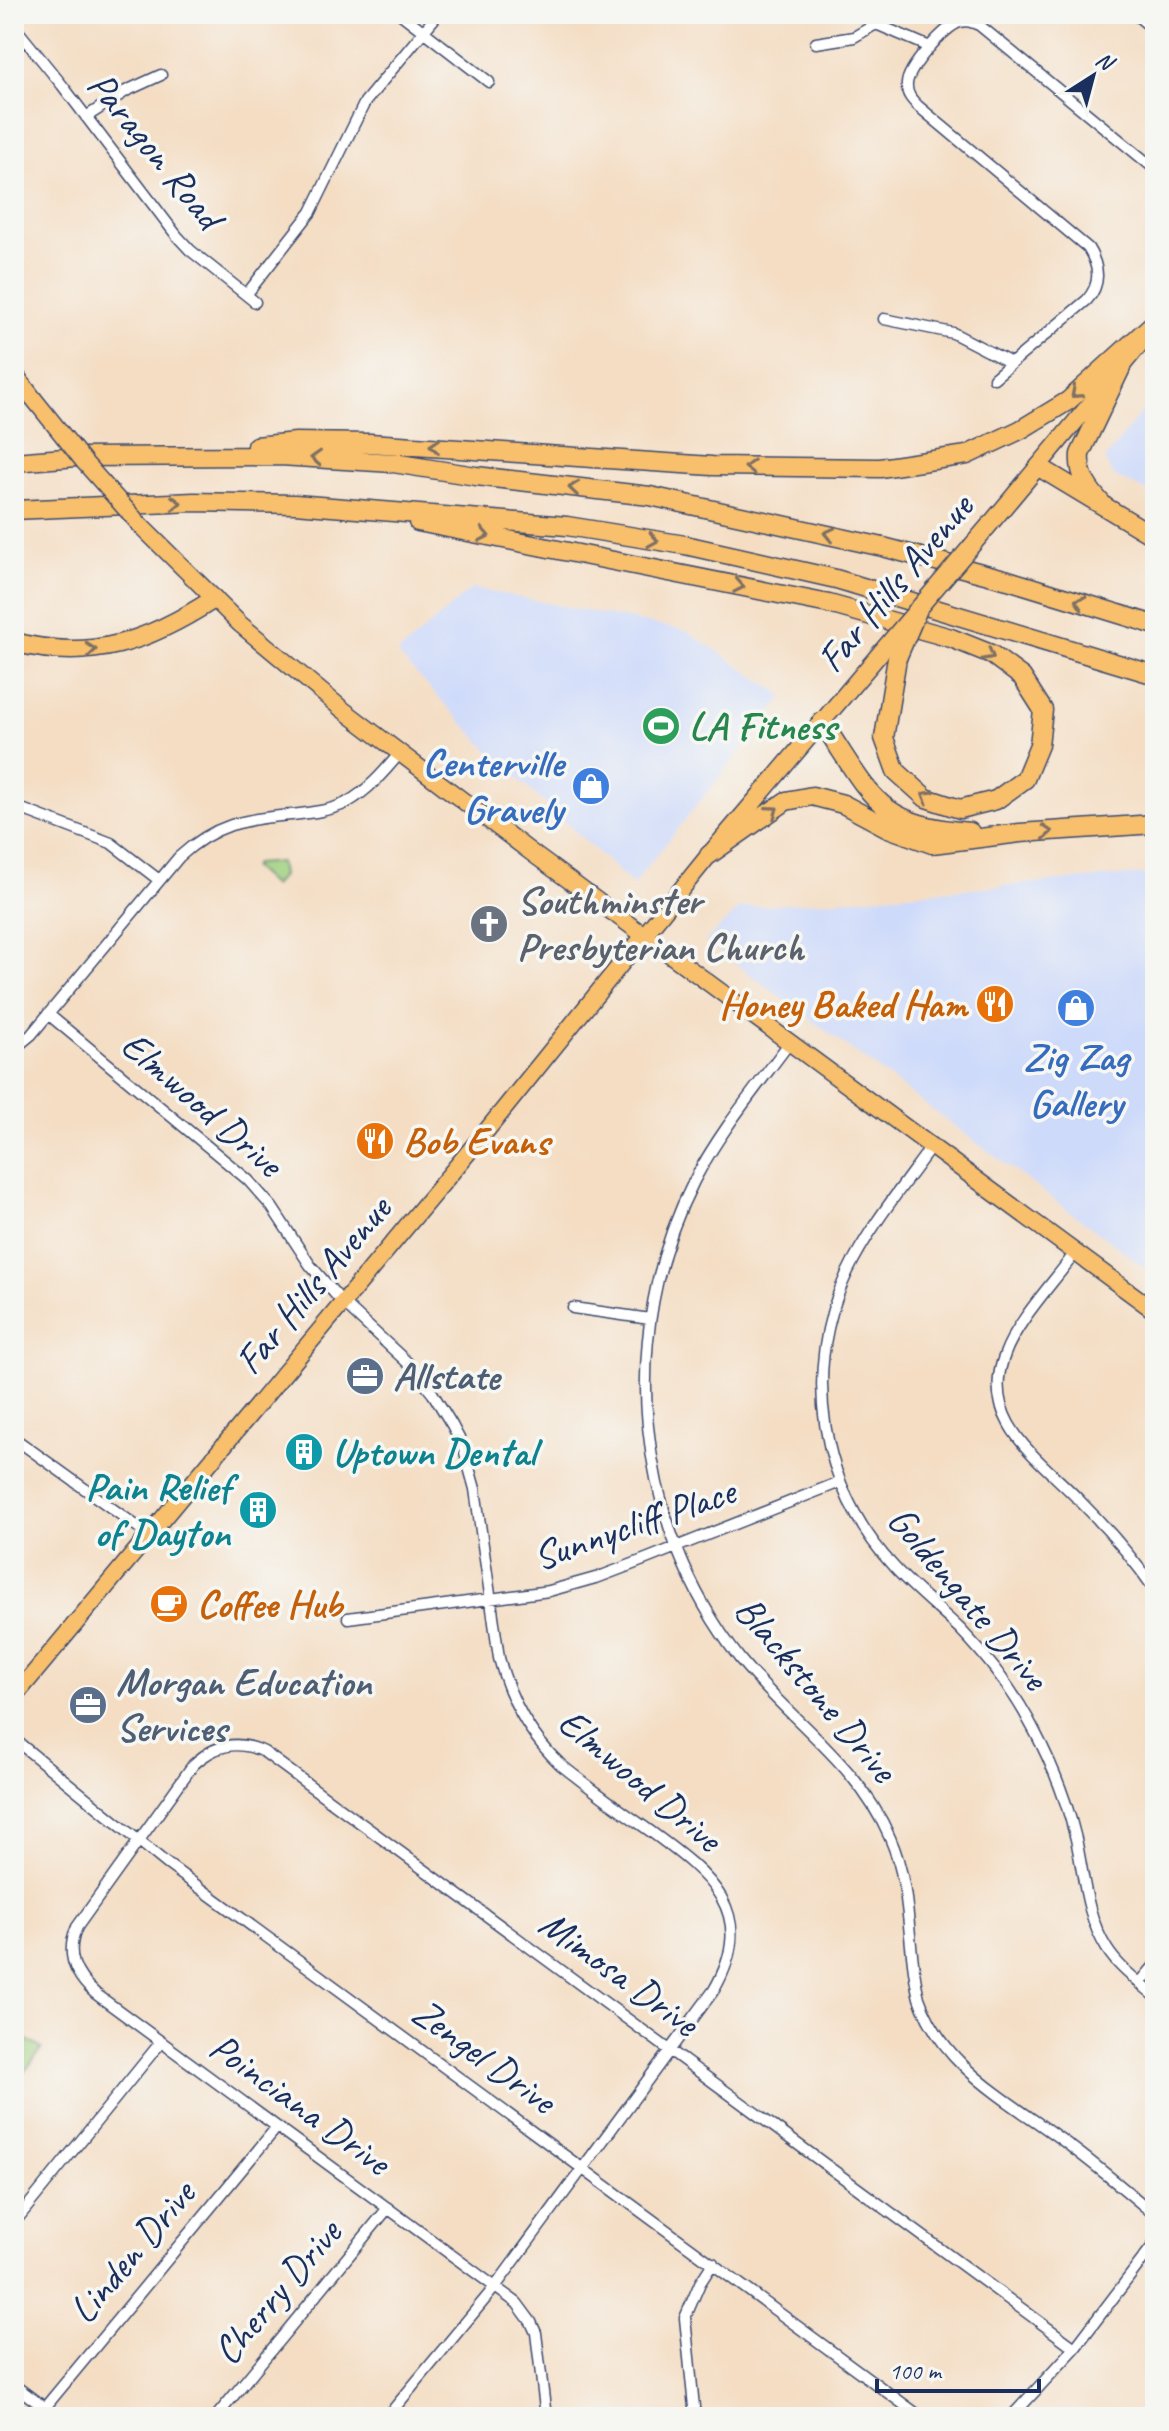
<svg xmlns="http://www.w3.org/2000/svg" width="1169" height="2431" viewBox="0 0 1169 2431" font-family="Caveat,sans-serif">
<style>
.built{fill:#cedafa}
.green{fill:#9fcf7d;stroke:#5d7f6e;stroke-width:2}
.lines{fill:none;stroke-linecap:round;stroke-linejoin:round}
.minor-casing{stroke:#3c496d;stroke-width:13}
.primary-casing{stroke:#3c496d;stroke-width:19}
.motorway-casing{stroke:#3c496d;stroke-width:21}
.minor{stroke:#fff;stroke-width:10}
.primary{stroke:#f8bf6c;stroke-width:16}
.motorway{stroke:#f8bf6c;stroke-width:18}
.primary-bridge-casing{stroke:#3c496d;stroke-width:19;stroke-linecap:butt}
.motorway-bridge-casing{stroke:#3c496d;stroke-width:21;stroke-linecap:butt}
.primary-bridge{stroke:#f8bf6c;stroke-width:16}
.motorway-bridge{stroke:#f8bf6c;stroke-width:18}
.oneway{stroke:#7e7064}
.labels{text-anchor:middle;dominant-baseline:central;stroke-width:7;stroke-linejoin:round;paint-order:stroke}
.street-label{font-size:40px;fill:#1b2f5e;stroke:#f6f6f2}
.leisure-label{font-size:40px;font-weight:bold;fill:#27864d;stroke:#f6f6f2;text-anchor:start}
.shop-label{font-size:40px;font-weight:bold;fill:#366cbe;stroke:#f6f6f2;text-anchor:end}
.worship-label{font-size:40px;font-weight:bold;fill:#5b616d;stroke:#f6f6f2;text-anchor:start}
.food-label{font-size:40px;font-weight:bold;fill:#c56008;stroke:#f6f6f2;text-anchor:start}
.service-label{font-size:40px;font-weight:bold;fill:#4e5e75;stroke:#f6f6f2;text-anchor:start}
.culture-label{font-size:40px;font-weight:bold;fill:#0d838f;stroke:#f6f6f2;text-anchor:start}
</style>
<rect width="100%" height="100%" fill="#f6f6f2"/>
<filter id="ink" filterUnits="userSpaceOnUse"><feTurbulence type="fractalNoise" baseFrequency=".0125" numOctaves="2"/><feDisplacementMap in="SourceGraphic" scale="16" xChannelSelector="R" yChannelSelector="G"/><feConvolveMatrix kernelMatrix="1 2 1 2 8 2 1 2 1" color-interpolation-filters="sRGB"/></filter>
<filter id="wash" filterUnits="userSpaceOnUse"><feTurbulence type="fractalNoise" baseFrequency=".006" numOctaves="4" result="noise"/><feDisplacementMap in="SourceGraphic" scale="32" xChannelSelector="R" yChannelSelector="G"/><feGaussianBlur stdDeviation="1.8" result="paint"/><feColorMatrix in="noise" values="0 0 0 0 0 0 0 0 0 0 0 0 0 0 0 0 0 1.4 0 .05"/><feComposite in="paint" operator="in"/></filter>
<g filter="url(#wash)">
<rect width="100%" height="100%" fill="#f4ddc3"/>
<path class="built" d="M1155 393V495L1113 476 1105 460Z
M472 588 687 631 784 696 633 885 499 761 397 654Z
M1155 873V1275L705 941 740 908Z"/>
<path class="green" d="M280 862 282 876 273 886 252 867 255 864Z
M14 2032 42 2049 14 2085Z"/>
</g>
<g filter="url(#ink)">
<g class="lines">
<g class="minor-casing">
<path id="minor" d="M401 14 489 82
M1135 14 1147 24H1155
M14 26 62 85 177 236 190 250 255 302
M816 43 854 37 876 24 930 47
M86 117 126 91 161 75
M246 295 311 212 365 102 438 14
M884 319 953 333 1011 363
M994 378 1087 300C1102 283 1099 266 1088 248L918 106C912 100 906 94 907 84 907 69 945 26 960 22 967 20 972 22 979 25L1155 169
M14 806 111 843 159 880
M48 1014 248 1180 272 1207 310 1265 342 1302 408 1363 433 1394 452 1425 463 1446 475 1489 499 1658C510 1700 529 1735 561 1765 590 1788 620 1810 650 1831 710 1875 759 1912 714 1990L495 2287 387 2417
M790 1042C757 1087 720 1131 694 1181 616 1334 634 1524 740 1659 790 1721 858 1763 890 1838 913 1890 906 1944 919 1998 945 2072 1015 2103 1074 2149 1102 2170 1129 2193 1155 2215
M14 1049 31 1035 179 857C215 824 244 819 291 815 309 813 330 811 346 803 368 791 384 772 400 753
M931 1147C902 1187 868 1229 847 1273 801 1371 820 1487 894 1567 914 1589 938 1608 960 1629 989 1659 1016 1694 1035 1732 1053 1766 1067 1802 1076 1839 1084 1876 1086 1916 1107 1949 1119 1968 1138 1981 1155 1996
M1075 1253C1054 1282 1017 1321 1005 1354 978 1421 1040 1459 1080 1501 1108 1529 1133 1558 1155 1590
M573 1308 650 1319
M14 1438 149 1535
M348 1618 549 1591 599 1577 646 1559 840 1482
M14 1739 166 1863 921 2417
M1140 1983 1155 1965
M14 2223 161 2042
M14 2385 57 2417
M37 2417 277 2127
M216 2417 388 2208
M546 2417 536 2333 531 2322 517 2303 96 1994C74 1975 65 1954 77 1927L193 1765C214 1745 237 1739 264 1752L1075 2348
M695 2417 685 2318 700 2283 713 2263
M1011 2417 1075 2348 1155 2243"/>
</g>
<g class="primary-casing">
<path id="primary" d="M14 373 33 398
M991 523 1141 343
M141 526 240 624 342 709 532 853 1155 1311
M14 1697 487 1130 709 855 882 651"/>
</g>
<g class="motorway-casing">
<path id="motorway" d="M256 446 296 442 370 443 712 466 880 468 967 455 1020 430 1068 401 1155 322
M14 462 77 457 280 456 393 463 476 476 650 496 883 547 1008 580 1155 625
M1039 467 1155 537
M1104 506C1090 491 1078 476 1080 454L1121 368
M14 510 194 502 295 504 567 526 685 545 836 579 1155 675
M418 522 829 604 951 638 991 654 1022 677 1043 710 1039 745 1025 779 996 800 960 809 926 798 896 771 884 738 897 658
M14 642C91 663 149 641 214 599
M822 722C871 794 875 825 970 832
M709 855 786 801 812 796 843 804 888 828 932 844 1020 833 1155 824"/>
</g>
<use href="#minor" class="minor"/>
<use href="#primary" class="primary"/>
<use href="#motorway" class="motorway"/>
<g class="primary-bridge-casing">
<path id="primary-bridge" d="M33 398 85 463 141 526
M882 651 991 523"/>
</g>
<g class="motorway-bridge-casing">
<path id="motorway-bridge" d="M897 658 918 609"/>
</g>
<use href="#primary-bridge" class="primary-bridge"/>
<use href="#motorway-bridge" class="motorway-bridge"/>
</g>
<defs><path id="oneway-chevron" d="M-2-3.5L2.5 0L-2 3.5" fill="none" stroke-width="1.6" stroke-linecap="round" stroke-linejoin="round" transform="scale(2)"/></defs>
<g class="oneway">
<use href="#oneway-chevron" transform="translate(1076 393) rotate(139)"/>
<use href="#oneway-chevron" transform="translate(435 446) rotate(-176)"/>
<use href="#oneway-chevron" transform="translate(316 458) rotate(-177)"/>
<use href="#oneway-chevron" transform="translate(750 467) rotate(-179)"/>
<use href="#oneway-chevron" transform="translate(574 488) rotate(-174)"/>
<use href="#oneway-chevron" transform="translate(176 503) rotate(-2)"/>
<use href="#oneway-chevron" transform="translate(829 534) rotate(-167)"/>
<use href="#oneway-chevron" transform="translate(484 535) rotate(11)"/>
<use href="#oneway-chevron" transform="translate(653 540) rotate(9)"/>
<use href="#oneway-chevron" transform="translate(739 586) rotate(11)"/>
<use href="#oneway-chevron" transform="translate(1080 602) rotate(-163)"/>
<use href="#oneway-chevron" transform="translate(91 650) rotate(-6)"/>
<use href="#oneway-chevron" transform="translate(989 655) rotate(29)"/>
<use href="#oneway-chevron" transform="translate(927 796) rotate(-150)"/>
<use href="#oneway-chevron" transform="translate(773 811) rotate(-36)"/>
<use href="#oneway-chevron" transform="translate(1047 832) rotate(-4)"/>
</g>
</g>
<defs>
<g id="stadium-disc" transform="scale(2)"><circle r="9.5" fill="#2e9e5b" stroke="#f6f6f2"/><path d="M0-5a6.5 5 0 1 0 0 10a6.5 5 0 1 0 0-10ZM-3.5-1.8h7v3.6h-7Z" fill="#fff"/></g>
<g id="shop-disc" transform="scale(2)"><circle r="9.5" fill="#3f7fe0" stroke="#f6f6f2"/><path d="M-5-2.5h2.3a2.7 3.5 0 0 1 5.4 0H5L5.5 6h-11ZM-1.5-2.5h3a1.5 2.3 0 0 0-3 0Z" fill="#fff"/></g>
<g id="church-disc" transform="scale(2)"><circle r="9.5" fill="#6b7280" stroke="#f6f6f2"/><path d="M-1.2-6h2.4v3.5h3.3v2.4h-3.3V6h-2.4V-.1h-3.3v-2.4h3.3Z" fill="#fff"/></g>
<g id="restaurant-disc" transform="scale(2)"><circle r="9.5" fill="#e8710a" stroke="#f6f6f2"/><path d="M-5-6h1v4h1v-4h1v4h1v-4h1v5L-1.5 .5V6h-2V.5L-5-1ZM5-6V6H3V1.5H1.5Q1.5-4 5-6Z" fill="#fff"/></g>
<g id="office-disc" transform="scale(2)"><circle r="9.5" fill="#5c6f8a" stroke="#f6f6f2"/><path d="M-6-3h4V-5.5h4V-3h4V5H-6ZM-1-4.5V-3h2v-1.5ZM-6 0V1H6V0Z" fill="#fff"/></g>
<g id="building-disc" transform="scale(2)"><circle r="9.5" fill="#0f9aa8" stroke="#f6f6f2"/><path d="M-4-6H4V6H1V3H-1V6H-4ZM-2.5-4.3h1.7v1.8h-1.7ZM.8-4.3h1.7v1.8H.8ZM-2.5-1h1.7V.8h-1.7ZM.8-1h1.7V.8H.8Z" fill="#fff"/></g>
<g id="cafe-disc" transform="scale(2)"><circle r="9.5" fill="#e8710a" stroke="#f6f6f2"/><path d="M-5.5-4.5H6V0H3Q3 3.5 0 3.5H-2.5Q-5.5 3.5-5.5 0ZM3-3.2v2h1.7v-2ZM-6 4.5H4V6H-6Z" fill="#fff"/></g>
</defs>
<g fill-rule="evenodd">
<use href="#stadium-disc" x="661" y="726"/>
<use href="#shop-disc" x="591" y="786"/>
<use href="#church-disc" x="489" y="924"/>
<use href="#restaurant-disc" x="995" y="1004"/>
<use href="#shop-disc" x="1076" y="1008"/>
<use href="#restaurant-disc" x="375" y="1141"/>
<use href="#office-disc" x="365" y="1376"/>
<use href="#building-disc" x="304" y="1452"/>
<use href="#building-disc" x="258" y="1510"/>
<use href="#cafe-disc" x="169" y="1604"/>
<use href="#office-disc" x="88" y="1705"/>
</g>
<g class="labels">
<g class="street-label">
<text transform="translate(155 150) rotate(51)">Paragon Road</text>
<text transform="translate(895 583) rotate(-50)">Far Hills Avenue</text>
<text transform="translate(202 1104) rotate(41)">Elmwood Drive</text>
<text transform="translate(313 1285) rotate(-50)">Far Hills Avenue</text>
<text transform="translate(634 1524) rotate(-19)">Sunnycliff Place</text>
<text transform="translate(968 1598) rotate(50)">Goldengate Drive</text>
<text transform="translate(816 1689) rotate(50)">Blackstone Drive</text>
<text transform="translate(640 1780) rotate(40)">Elmwood Drive</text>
<text transform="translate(619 1973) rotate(36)">Mimosa Drive</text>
<text transform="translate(484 2056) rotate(36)">Zengel Drive</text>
<text transform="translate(300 2104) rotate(36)">Poinciana Drive</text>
<text transform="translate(132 2252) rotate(-50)">Linden Drive</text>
<text transform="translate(277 2292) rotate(-50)">Cherry Drive</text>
</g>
<g class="leisure-label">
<text x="689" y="726">LA Fitness</text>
</g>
<g class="shop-label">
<text x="563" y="763">Centerville<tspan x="563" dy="46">Gravely</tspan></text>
<text x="1076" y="1057" text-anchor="middle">Zig Zag<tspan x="1076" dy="46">Gallery</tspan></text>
</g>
<g class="worship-label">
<text x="517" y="901">Southminster<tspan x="517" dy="46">Presbyterian Church</tspan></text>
</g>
<g class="food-label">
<text x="967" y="1004" text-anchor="end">Honey Baked Ham</text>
<text x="403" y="1141">Bob Evans</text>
<text x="197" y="1604">Coffee Hub</text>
</g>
<g class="service-label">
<text x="393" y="1376">Allstate</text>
<text x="116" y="1682">Morgan Education<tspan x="116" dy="46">Services</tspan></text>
</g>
<g class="culture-label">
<text x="332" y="1452">Uptown Dental</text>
<text x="230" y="1487" text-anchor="end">Pain Relief<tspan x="230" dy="46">of Dayton</tspan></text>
</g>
</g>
<rect width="1169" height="2431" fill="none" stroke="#f6f6f2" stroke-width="48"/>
<g transform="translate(1093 76) rotate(36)" stroke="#f6f6f2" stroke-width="6" paint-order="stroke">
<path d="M0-6L14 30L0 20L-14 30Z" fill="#1b2f5e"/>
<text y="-12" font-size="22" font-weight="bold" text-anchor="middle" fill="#1b2f5e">N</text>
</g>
<path d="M877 2379v12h162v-12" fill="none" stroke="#1b2f5e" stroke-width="4"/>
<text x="889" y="2379" font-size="24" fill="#1b2f5e" stroke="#f6f6f2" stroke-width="6" paint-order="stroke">100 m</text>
</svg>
